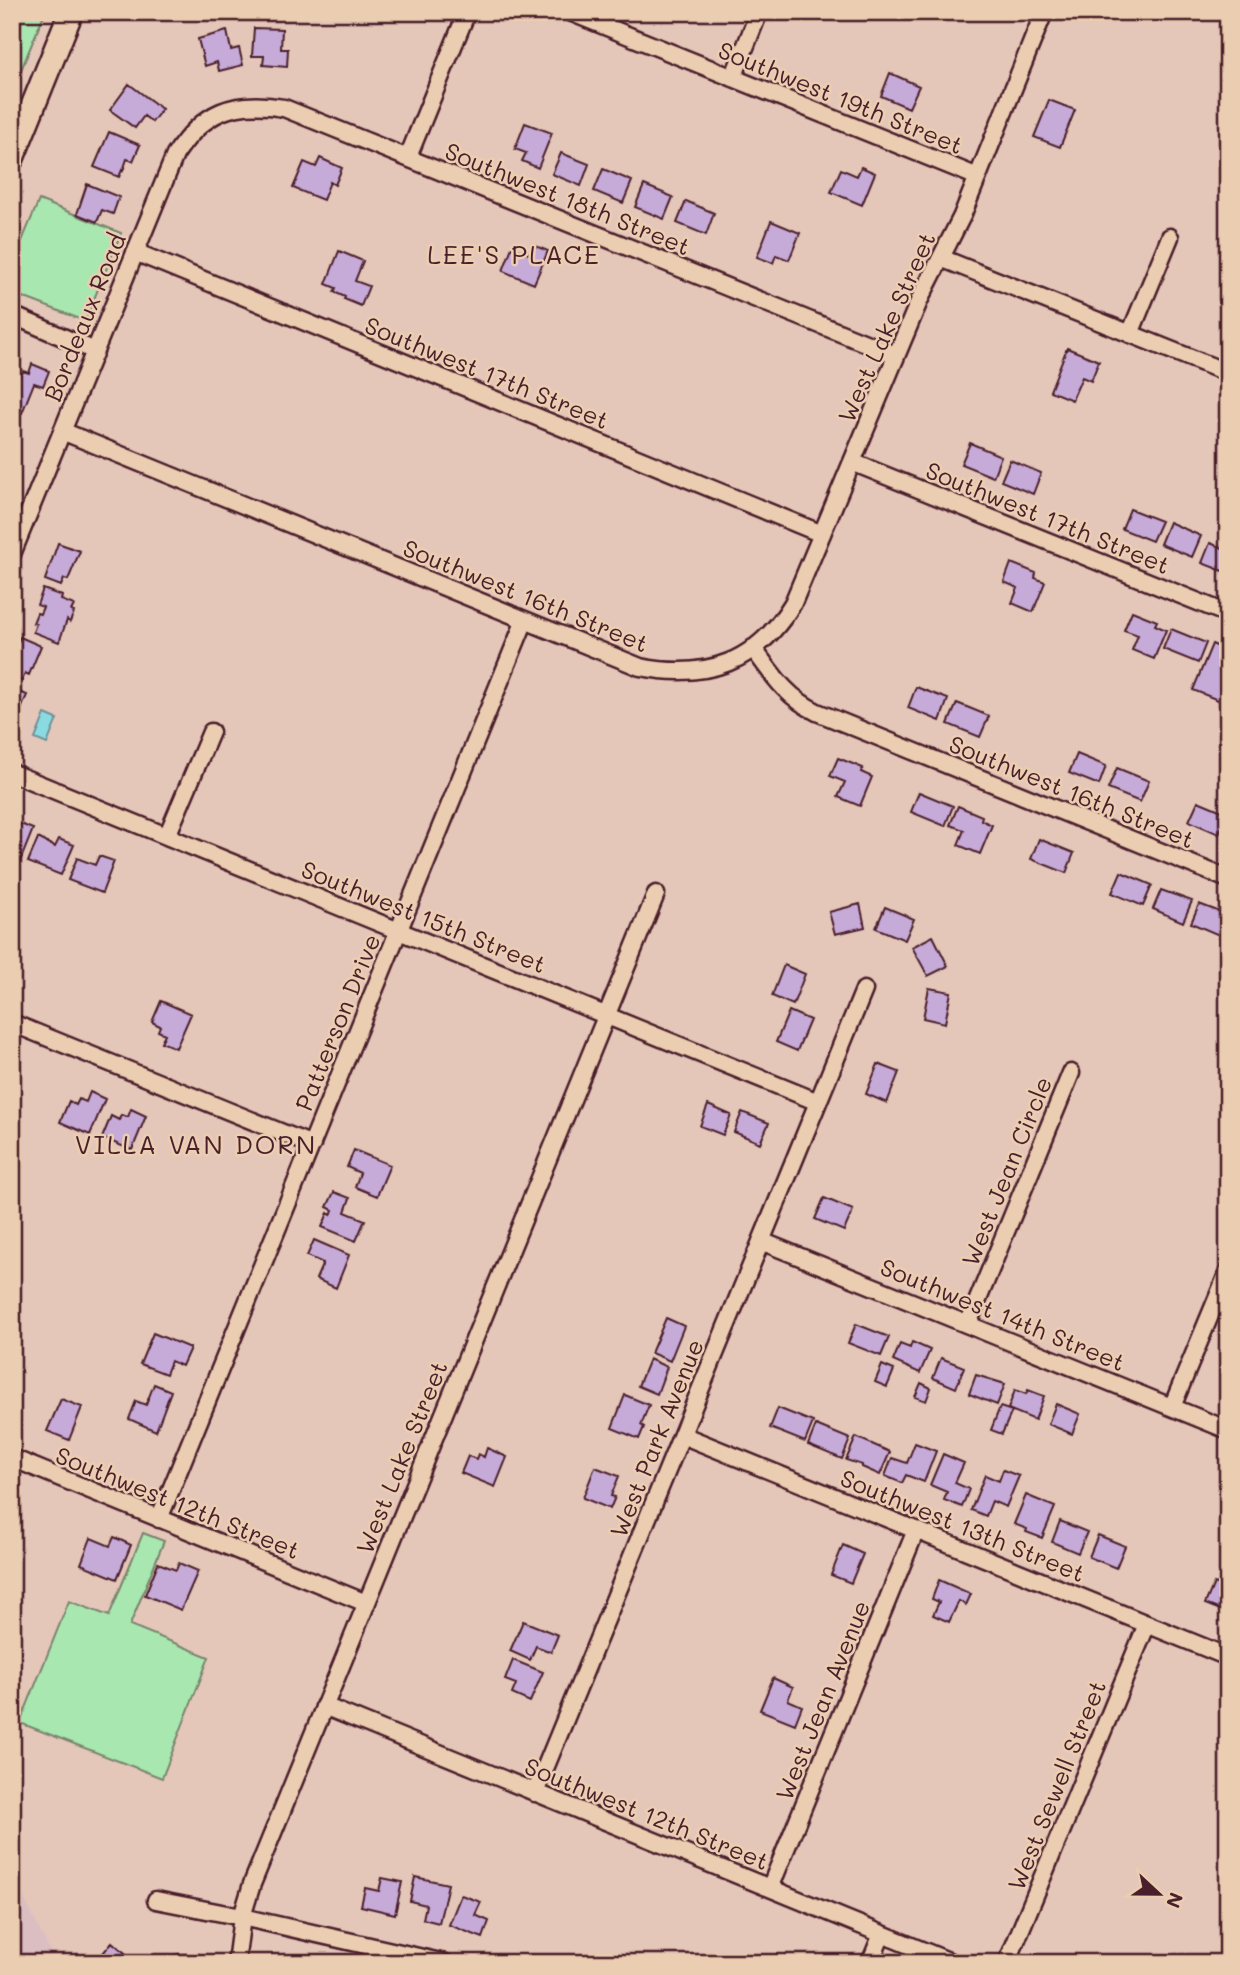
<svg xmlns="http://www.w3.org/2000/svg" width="1240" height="1975" viewBox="0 0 1240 1975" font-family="Mali,sans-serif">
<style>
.built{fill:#dbbec2}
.green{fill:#a8e7af;stroke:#79836d;stroke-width:2}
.water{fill:#8adbe1;stroke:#709098;stroke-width:2}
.building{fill:#c6aad8;stroke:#4a1f2b;stroke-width:2}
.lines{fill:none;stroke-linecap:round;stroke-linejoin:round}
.street-casing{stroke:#4a1f2b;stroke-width:21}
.secondary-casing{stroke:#4a1f2b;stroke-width:28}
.street{stroke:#ebceb1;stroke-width:16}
.secondary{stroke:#ebceb1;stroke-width:23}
.labels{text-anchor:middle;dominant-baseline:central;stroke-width:5;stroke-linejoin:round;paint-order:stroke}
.street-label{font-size:24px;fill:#4a1f2b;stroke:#ebceb1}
.neighbourhood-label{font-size:26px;letter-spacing:2px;fill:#4a1f2b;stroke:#ebceb1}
</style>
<rect width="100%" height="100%" fill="#e4c7b9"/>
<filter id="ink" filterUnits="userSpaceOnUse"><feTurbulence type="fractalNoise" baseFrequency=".0143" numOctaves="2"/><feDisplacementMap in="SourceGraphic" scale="14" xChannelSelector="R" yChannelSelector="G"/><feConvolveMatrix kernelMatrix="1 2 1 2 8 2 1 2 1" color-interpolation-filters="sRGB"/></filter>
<g filter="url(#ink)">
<path class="built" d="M12 1875 56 1963H12Z"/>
<path class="green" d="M12 12H45L12 92Z
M39 200 121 233 85 321 12 293V265Z
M143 1533 164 1541 130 1625 209 1657 162 1778 20 1723 69 1601 109 1616Z"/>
<path class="water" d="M45 714 57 719 47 744 35 739Z"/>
<path class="building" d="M254 28 282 29 281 49H288L287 67 263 65 264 56H252Z
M227 31 231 50 239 48 243 65 219 71 217 62 205 66 198 39Z
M890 73 919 86 909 108 881 96Z
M129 84 162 109 152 122 144 116 135 128 110 110Z
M1049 100 1075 110 1060 147 1034 137Z
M525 123 552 133 538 168 522 161 526 153 515 149Z
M109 132 140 145 133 161 127 159 123 171 122 170 119 177 94 167Z
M561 153 589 164 581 186 552 174Z
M320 158 342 168 335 185 330 182 323 200 293 188 304 162 316 167Z
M861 167 875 173 862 205 831 192 841 169 857 176Z
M603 169 632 181 623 203 594 191Z
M87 184 119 197 113 214 102 210 97 222 77 214Z
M644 185 673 197 664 219 635 207Z
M686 201 714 213 706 235 677 223Z
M771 221 800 233 789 260 776 255 773 263 757 257Z
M533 245 548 251 534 284 503 271 512 247 529 254Z
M339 251 363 261 355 281 369 286 361 306 344 299 345 297 334 292 336 288 326 284Z
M1067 348 1099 361 1091 381 1082 377 1072 400 1050 391Z
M32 364 49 371 43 386 34 383 22 413 12 409V371L22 374 23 371 29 373Z
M12 419 20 422 17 429H18L12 440Z
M12 441 18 443 12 458Z
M970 443 1001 456 993 477 961 464Z
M1010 460 1041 473 1033 494 1001 481Z
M1130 509 1161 521 1152 541 1122 529Z
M1169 522 1201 536 1192 557 1160 544Z
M58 543 80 551 68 580 64 579 61 586 45 580Z
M1210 543 1228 550V573L1202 563Z
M1011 563 1036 573 1035 578 1045 582 1033 612 1012 603 1018 588 1004 582Z
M43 589 62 596 61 600 74 605 71 611 74 612 70 622 67 620 59 642 33 632 36 624 33 623 37 613 40 614 43 607 37 605Z
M1132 611 1157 621 1155 625 1166 630 1154 659 1132 650 1138 635 1124 630Z
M1171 629 1206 643 1198 663 1163 649Z
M20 637 41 646 29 675 25 673 22 681 12 677V655Z
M1212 644 1228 651 1226 660H1228V704L1193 690Z
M916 687 948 699 940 721 908 708Z
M12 689 27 695 15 724 12 723Z
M957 703 989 716 980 737 948 724Z
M1077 754 1106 766 1099 785 1069 773Z
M838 758 863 768 861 772 872 777 860 806 838 797 845 782 830 776Z
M1117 768 1149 781 1140 802 1108 789Z
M919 792 953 806 945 826 911 812Z
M1198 801 1227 813 1219 834 1189 821Z
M958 806 982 816 981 820 992 825 980 854 958 845 964 830 950 825Z
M18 823 33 829 21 859 12 855V829L15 831Z
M38 838 55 847 59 839 74 845 61 875 28 862Z
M1039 839 1074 853 1066 873 1031 859Z
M99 856 114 861 102 893 68 880 77 858 95 865Z
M1121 872 1152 885 1143 906 1112 893Z
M1161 890 1192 901 1183 922 1153 909Z
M860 904 865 927 835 934 829 912Z
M1199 904 1228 915V933L1226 938 1191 923Z
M885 907 914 919 905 940 876 928Z
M933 936 948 966 928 976 912 947Z
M784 965 805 974 793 1005 772 996Z
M929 988 951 992 945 1023 923 1018Z
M161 1001 191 1014 176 1048 161 1042 165 1034 158 1031 160 1026 152 1022Z
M789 1011 810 1020 797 1051 776 1042Z
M878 1064 899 1072 887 1103 866 1094Z
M90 1092 105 1099 90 1135 60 1122 69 1101 76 1105 79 1099 86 1102Z
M708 1105 731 1115 723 1135 700 1126Z
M131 1109 146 1116 132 1150 102 1138 111 1116 119 1120 121 1115 128 1117Z
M742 1112 769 1123 760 1143 734 1132Z
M354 1150 390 1165 377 1196 355 1187 360 1173 347 1167Z
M334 1192 350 1198 345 1212 365 1220 356 1241 322 1227 328 1213 331 1215 333 1210 327 1207Z
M824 1198 853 1210 844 1231 815 1219Z
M314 1240 349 1255 336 1288 316 1279 323 1263 307 1256Z
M666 1318 684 1326 670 1361 651 1353Z
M856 1324 889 1337 881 1356 848 1343Z
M153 1333 190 1348 182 1366 171 1361 166 1374 140 1364Z
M912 1342 930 1350 920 1373 893 1361 900 1344 910 1348Z
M941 1358 964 1367 956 1388 933 1378Z
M649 1359 667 1367 657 1394 638 1386Z
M882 1365 894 1370 887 1387 875 1382Z
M976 1375 1005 1384 997 1405 969 1394Z
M921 1383 931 1388 926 1401 915 1397Z
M154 1384 171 1391 156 1431 129 1419 136 1401 146 1405Z
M1015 1390 1026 1394 1028 1390 1044 1396 1035 1420 1008 1409Z
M625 1395 649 1405 641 1425 644 1427 639 1439 612 1428Z
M61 1399 82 1407 69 1440 47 1431Z
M1056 1404 1080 1414 1072 1434 1048 1424Z
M1000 1407 1012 1411 1002 1434 991 1430Z
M778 1408 813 1422 805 1442 770 1428Z
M816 1425 850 1439 842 1459 808 1445Z
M856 1437 890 1452 880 1475 862 1467V1465L846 1460Z
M915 1443 936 1451 924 1482 906 1475 902 1483 885 1476 892 1458 907 1463Z
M487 1448 507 1457 495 1487 461 1473 468 1456 476 1459 478 1454 484 1457Z
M943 1454 964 1463 955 1483 969 1489 962 1507 944 1500 947 1492 930 1485Z
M595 1467 619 1476 611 1496 615 1497 610 1509 583 1498Z
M1003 1470 1019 1476 1006 1507 992 1501 986 1516 971 1510 985 1475 999 1481Z
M1026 1495 1055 1507 1042 1538 1026 1532 1027 1529 1014 1524Z
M1060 1521 1087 1532 1078 1553 1052 1542Z
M1098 1535 1125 1546 1116 1568 1089 1557Z
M114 1537 131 1545 117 1579 81 1564 91 1538 110 1546Z
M843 1545 863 1554 851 1583 831 1575Z
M158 1563 176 1570 179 1563 198 1571 181 1610 145 1595Z
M939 1580 971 1594 966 1605 959 1601 949 1622 933 1615 939 1602 932 1599Z
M1214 1583 1228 1589V1613L1205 1604Z
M523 1621 558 1635 551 1652 536 1646 530 1660 510 1651Z
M513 1660 543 1672 530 1702 512 1694 516 1684 505 1680Z
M773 1678 793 1687 788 1700 802 1706 795 1724 760 1710Z
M415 1877 448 1884 439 1923 423 1919 426 1905 410 1901Z
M382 1878 402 1882 395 1914 361 1906 365 1888 379 1891Z
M461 1895 481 1902 475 1915 489 1921 483 1938 449 1925Z
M112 1942 125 1953 122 1957 129 1963H95Z
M180 1954H199L198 1963H173L174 1955Z"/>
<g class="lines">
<g class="street-casing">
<path id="street" d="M570 12 978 177
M733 78 759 12
M408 157 467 12
M135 252 822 534
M941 258 1228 373
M12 315 95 351
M1130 334 1170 237
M62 431 640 667C707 680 757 663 793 603L920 299 962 216 1044 12
M852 462 1228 614
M12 554 175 155C203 112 233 99 284 108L895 355
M753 648C773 675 786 697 817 712L1228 879
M12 773 818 1102
M167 836 211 732
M12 1023 312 1145
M761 1241 1228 1430
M968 1324 1071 1073
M1172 1407 1228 1272
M682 1435 1228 1657
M12 1458 366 1603
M159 1519 525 620
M324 1706 953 1963
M535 1793 864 990
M770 1888 916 1530
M156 1900 242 1917 445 1963
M236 1963 242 1917 252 1884 656 894
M870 1963 882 1934
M1007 1963 1147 1624"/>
</g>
<g class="secondary-casing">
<path id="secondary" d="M12 158 71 12"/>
</g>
<use href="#street" class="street"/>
<use href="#secondary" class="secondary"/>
</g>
</g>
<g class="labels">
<g class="street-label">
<text transform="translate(841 97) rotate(22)">Southwest 19th Street</text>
<text transform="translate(568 198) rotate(22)">Southwest 18th Street</text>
<text transform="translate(84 317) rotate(-68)">Bordeaux Road</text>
<text transform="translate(886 327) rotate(-66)">West Lake Street</text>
<text transform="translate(487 372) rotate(22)">Southwest 17th Street</text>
<text transform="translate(1048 517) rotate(22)">Southwest 17th Street</text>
<text transform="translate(526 595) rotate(22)">Southwest 16th Street</text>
<text transform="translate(1072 791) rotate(22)">Southwest 16th Street</text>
<text transform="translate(424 916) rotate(22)">Southwest 15th Street</text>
<text transform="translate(337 1022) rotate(-68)">Patterson Drive</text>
<text transform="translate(1006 1171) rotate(-68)">West Jean Circle</text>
<text transform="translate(1003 1314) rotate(22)">Southwest 14th Street</text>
<text transform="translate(656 1438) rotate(-68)">West Park Avenue</text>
<text transform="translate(401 1457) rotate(-68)">West Lake Street</text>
<text transform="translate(178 1502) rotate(22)">Southwest 12th Street</text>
<text transform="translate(963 1525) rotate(22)">Southwest 13th Street</text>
<text transform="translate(822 1700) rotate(-68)">West Jean Avenue</text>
<text transform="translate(1056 1785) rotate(-68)">West Sewell Street</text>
<text transform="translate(647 1813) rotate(22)">Southwest 12th Street</text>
</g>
<g class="neighbourhood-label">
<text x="514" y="254">LEE'S PLACE</text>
<text x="196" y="1144">VILLA VAN DORN</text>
</g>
</g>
<rect width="1240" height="1975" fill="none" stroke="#ebceb1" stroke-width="42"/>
<rect x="21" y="21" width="1198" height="1933" fill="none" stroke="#4a1f2b" stroke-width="2.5" filter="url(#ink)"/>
<g transform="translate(1159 1894) rotate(112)" stroke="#ebceb1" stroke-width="5" paint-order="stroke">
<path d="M0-5L12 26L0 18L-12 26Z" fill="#4a1f2b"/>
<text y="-10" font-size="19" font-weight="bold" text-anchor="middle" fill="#4a1f2b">N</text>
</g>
</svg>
